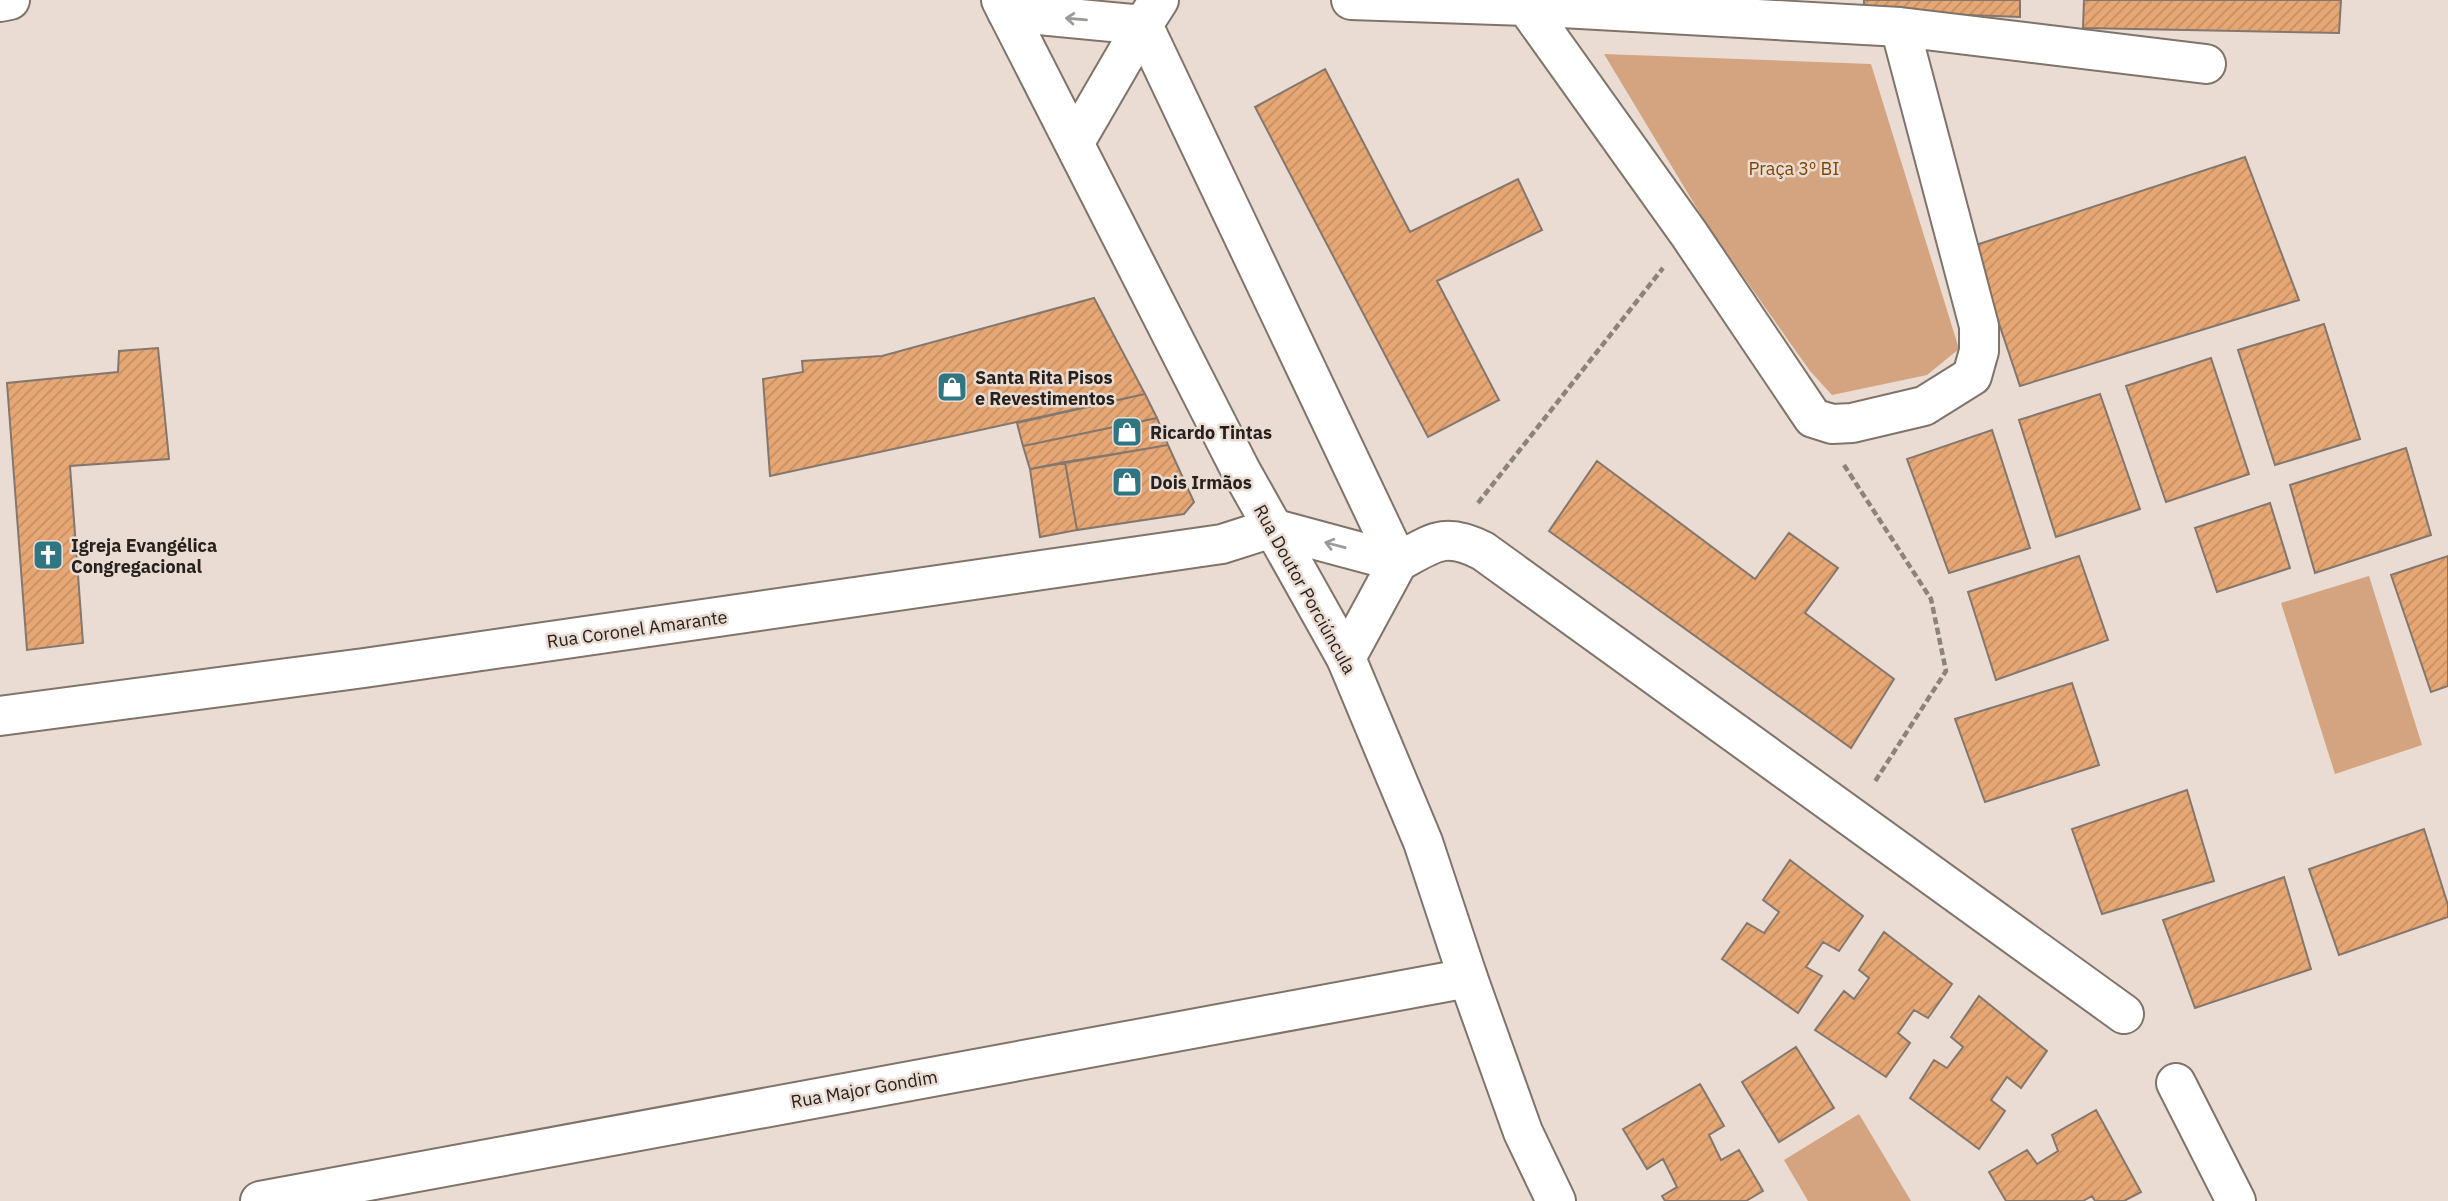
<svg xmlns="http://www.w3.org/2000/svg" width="2448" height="1201" viewBox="0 0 2448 1201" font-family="'IBM Plex Sans',sans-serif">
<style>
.park{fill:#d3a47f}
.building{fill:url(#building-hatch);stroke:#84776e;stroke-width:2}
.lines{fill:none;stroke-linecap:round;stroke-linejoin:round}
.street-casing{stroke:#7f736a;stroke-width:42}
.secondary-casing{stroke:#7f736a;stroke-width:42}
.primary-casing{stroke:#7f736a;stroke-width:42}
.path{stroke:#8c837c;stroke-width:4.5;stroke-dasharray:7 3.5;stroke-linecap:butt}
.street{stroke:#fff;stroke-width:38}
.secondary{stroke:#fff;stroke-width:38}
.primary{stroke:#fff;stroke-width:38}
.oneway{stroke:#9d9b99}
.labels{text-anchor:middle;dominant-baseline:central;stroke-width:5;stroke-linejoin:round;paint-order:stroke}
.park-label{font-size:18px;fill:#7e4404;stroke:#eadcd2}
.poi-label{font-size:18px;font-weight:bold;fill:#26211d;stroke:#eadcd2;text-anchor:start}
.street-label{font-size:18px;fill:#26211d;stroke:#eadcd2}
</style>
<defs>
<pattern id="building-hatch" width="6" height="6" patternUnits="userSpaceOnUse" patternTransform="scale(1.75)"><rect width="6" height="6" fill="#e6a774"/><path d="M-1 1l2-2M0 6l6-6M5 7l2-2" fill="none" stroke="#c58f64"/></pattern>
</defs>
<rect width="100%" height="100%" fill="#eadcd2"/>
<path class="park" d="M1604 54 1871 64 1959 349 1927 375 1832 395 1810 371 1707 225Z
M2369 576 2422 745 2335 774 2281 603Z
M1859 1114 1911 1201H1808L1784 1160Z"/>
<path class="building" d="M1864 0H2020V17L1864 11Z
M2084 0H2341L2339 33 2083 28Z
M1325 69 1410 232 1518 179 1542 230 1437 281 1499 400 1428 437 1255 107Z
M2245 157 2299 300 2020 386 1973 246Z
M1094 298 1145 394 770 476 763 379 803 372 802 361 882 356Z
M2324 324 2360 439 2275 465 2238 350Z
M158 348 169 459 70 466 83 643 27 650 7 383 118 372 119 351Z
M2211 358 2249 474 2166 502 2126 386Z
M1145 394 1157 418 1023 446 1017 423Z
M2100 394 2140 509 2056 537 2019 420Z
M1157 418 1168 445 1030 469 1023 446Z
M1992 430 2030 548 1949 573 1907 459Z
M1168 445 1194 502 1184 514 1077 530 1065 462Z
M2406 448 2431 535 2315 573 2290 485Z
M1597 461 1755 579 1789 533 1838 568 1805 613 1894 679 1851 748 1549 531Z
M1065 462 1077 530 1040 537 1030 469Z
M2270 503 2290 568 2217 592 2195 528Z
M2079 556 2108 640 1996 680 1968 592Z
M2448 556V686L2431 692 2391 575Z
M2072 683 2099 765 1985 802 1955 719Z
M2187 790 2214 881 2102 914 2072 829Z
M2424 829 2448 905V917L2339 955 2309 869Z
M1790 860 1863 916 1839 951 1823 942 1806 967 1822 976 1798 1013 1722 959 1747 923 1764 933 1779 912 1763 900Z
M2284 877 2311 969 2195 1008 2163 920Z
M1884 932 1952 984 1928 1018 1914 1010 1898 1033 1910 1043 1886 1077 1815 1030 1844 991 1854 999 1869 978 1859 970Z
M1979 996 2047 1051 2021 1088 2007 1077 1991 1100 2005 1111 1979 1149 1910 1098 1934 1060 1947 1068 1963 1047 1951 1037Z
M1796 1047 1834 1108 1779 1142 1742 1082Z
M1700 1084 1724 1126 1709 1135 1721 1160 1739 1150 1763 1191 1746 1201H1665L1662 1196 1677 1187 1663 1159 1647 1169 1623 1129Z
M2096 1110 2141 1192 2124 1201H2095L2092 1196 2083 1201H2006L1989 1172 2027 1150 2037 1164 2058 1151 2052 1135Z"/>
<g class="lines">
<g class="street-casing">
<path id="street" d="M1159 0 1143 25 1398 562C1433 543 1444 531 1483 551L2124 1014
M1351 0 1526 6 1900 27 2206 64
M0 2 10 0
M1526 6 1689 234 1813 418 1832 424 1852 423 1924 406 1972 376 1979 351V326L1900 27
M1007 12 1143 25 1075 142
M1272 528 1398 562 1346 658
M2176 1083 2236 1201
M260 1201 1468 978"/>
</g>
<g class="secondary-casing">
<path id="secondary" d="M0 716 364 668 1222 544 1272 528"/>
</g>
<g class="primary-casing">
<path id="primary" d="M1001 0 1240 469 1346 658 1423 842 1468 978 1523 1132 1556 1201"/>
</g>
<path class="path" d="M1844 465 1931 599 1946 671 1874 783
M1478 503 1663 268"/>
<use href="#street" class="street"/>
<use href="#secondary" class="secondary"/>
<use href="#primary" class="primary"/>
</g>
<defs><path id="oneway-shaft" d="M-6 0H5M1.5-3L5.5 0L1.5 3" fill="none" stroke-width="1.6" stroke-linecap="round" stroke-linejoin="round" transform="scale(1.75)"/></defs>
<g class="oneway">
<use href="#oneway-shaft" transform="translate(1076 19) rotate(-175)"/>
<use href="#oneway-shaft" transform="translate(1335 545) rotate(-165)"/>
</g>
<defs>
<g id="shop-square" transform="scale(1.575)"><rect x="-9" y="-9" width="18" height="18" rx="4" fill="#2f7682" stroke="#eadcd2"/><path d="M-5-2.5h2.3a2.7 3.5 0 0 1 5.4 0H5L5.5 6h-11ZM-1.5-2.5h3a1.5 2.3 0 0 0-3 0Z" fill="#fff"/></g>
<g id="church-square" transform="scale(1.575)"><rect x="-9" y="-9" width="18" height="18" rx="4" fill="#2f7682" stroke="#eadcd2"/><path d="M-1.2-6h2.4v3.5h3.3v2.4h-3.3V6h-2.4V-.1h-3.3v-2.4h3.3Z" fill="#fff"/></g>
</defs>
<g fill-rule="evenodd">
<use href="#shop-square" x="952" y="387"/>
<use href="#shop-square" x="1127" y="432"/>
<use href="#shop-square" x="1127" y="482"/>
<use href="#church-square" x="48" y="555"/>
</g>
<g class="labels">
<g class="park-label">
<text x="1794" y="168">Praça 3º BI</text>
</g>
<g class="poi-label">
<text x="975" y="377">Santa Rita Pisos<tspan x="975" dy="21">e Revestimentos</tspan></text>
<text x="1150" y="432">Ricardo Tintas</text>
<text x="1150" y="482">Dois Irmãos</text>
<text x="71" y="545">Igreja Evangélica<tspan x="71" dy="21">Congregacional</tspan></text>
</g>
<g class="street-label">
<text transform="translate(1305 589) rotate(61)">Rua Doutor Porciúncula</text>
<text transform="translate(637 629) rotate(-8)">Rua Coronel Amarante</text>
<text transform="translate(864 1089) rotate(-10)">Rua Major Gondim</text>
</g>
</g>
</svg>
